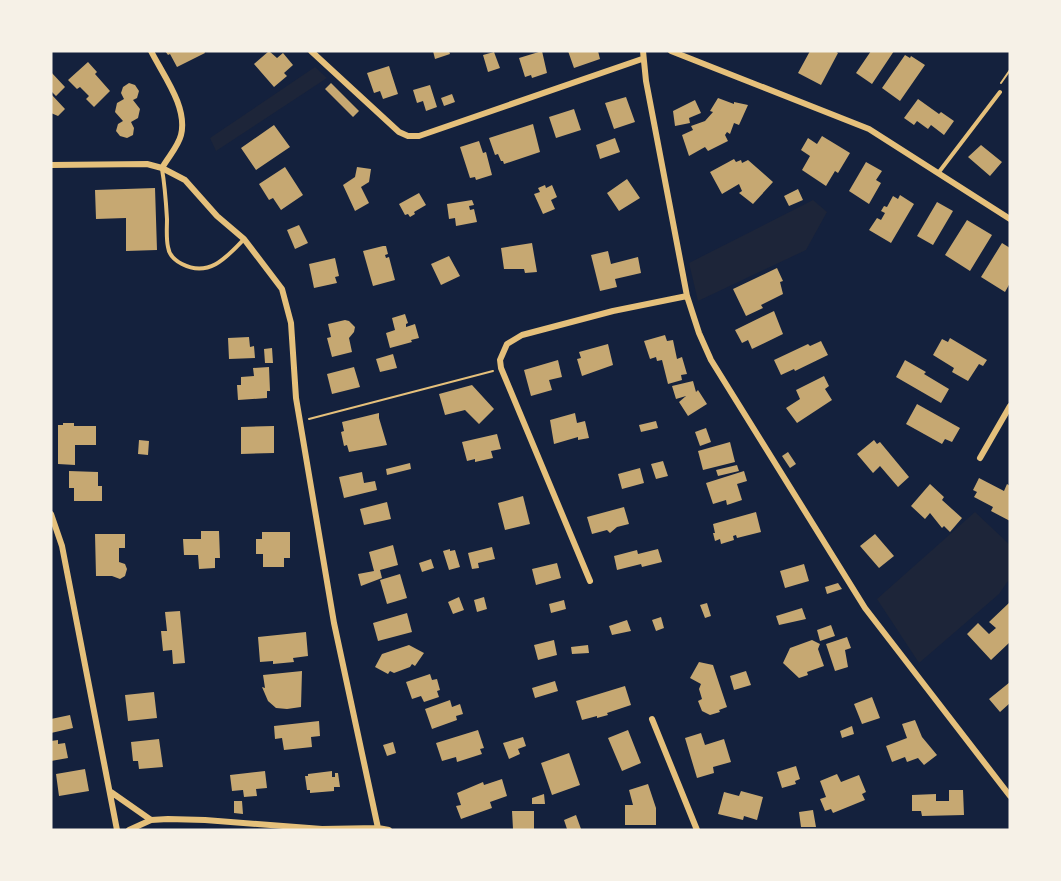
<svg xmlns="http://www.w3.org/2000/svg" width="1061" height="881" viewBox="0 0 1061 881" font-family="Karla,sans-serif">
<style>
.green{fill:#1d2539}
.building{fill:#c6a872}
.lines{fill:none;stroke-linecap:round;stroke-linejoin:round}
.path{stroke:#e5c07b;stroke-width:2}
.service{stroke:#e5c07b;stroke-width:4}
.minor{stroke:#e5c07b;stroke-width:6}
</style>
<rect width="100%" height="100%" fill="#14213d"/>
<path class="green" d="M315 67 327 78 216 151 210 138Z
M813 200 827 212 806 250 698 301 689 263Z
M975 512 1010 545V578L999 594 919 663 877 599Z"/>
<path class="building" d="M165 51H204L205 53 177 67 170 54 168 55Z
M269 51 277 58 283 53 293 65 284 73 287 76 274 87 254 64Z
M433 51H449L450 54 435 59Z
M542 51 547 73 532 78 531 75 525 77 519 58Z
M568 51H598L600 59 574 68Z
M810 51H835L838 53 821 85 798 73Z
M871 51H894L872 84 856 73Z
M494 52 500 68 488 72 483 55Z
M905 55 910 58 911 56 925 65 900 101 882 88Z
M88 62 97 72 95 74 110 91 94 107 86 99 89 96 80 87 77 89 68 80Z
M389 66 398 94 383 99 380 91 374 93 367 73Z
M51 72 65 87 56 96 51 91Z
M129 83 135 85 139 91 137 98 133 100 140 109 138 118 131 122 134 128 133 135 127 138 120 136 116 131 118 124 123 121 115 112 117 103 124 99 121 93 123 87Z
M331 83 359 111 353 117 325 89Z
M430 85 437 107 426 111 423 101 417 103 413 90Z
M51 94 65 109 58 116 51 113Z
M452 94 455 102 444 106 441 98Z
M626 97 635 122 614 129 605 103Z
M718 98 734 104V102L748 105 739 125 734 123 730 134 727 132 725 135 728 141 708 151 705 147 689 156 682 135 693 130 691 126 705 121 713 112 710 111Z
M918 99 939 114 941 112 954 121 944 135 931 125 928 129 917 121 914 125 904 118Z
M695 100 701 113 689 118 690 123 675 126 673 111Z
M574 109 581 130 556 138 549 117Z
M533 124 540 152 504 164 503 161H501L498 154 495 155 489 138Z
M274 125 290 147 256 170 241 148Z
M822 136 850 153 838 173 835 171 826 186 802 170 810 156 801 150 808 138 817 144Z
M615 138 620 152 600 159 596 145Z
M479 141 483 153 486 152 492 175 476 180 475 177 470 178 460 147Z
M981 145 1002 162 990 176 968 157Z
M734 159 736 162 741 160 742 163 748 160 773 182 753 204 739 193 742 191 739 184 722 194 710 172Z
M866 162 882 171 876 180 881 183 869 204 849 191Z
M285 167 303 195 281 210 273 198 269 200 259 184Z
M357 167 371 169 369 182 361 187 369 203 355 211 343 185 355 177Z
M627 179 640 198 619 211 607 193Z
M545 185 546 188 552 185 557 197 551 200 555 209 543 214 534 194 540 192 538 188Z
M155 188 157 250 126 251V218L96 219 95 190Z
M798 189 803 200 789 206 784 196Z
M419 193 426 205 414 212 415 214 410 217 408 214 405 215 399 204Z
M900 195 914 204 891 243 869 230 877 218 881 220 885 213 881 211 884 206 887 207 893 196 898 199Z
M472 200 474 205 469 206 470 210 474 209 477 222 456 226 455 218 449 219 447 204Z
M937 202 953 211 933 245 917 236Z
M967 220 992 235 970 271 945 255Z
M299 225 308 243 295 249 287 230Z
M532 243 537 272 525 273 524 269H504L501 248Z
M1002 243 1010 248V283L1005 292 981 277Z
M383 246H386L388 254 385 255 386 258 389 257 395 280 373 286 363 251Z
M608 251 611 264 638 257 641 273 615 279 617 287 600 291 591 255Z
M449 256 460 276 441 285 431 264Z
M335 258 339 276 335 277 337 283 314 288 309 264Z
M777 268 783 281 780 282 783 294 761 305 763 308 746 316 733 289Z
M774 311 783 334 752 349 748 340 742 343 735 330Z
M405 314 408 323 406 324V327L415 324 419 338 411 340 412 342 390 348 386 333 395 330 392 318Z
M345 320 349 321 355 327 354 332 349 338 352 352 332 357 327 338 331 337 328 324Z
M665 335 667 341 673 340 677 359 682 357 687 374 681 375 682 380 668 384 662 360 657 361 656 357 650 359 644 341Z
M249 337 250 347 254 346 255 358 229 359 228 338Z
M950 338 987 360 983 366 979 364 968 381 952 372 954 368 933 355 942 339 948 342Z
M821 341 828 355 795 371 794 369 781 375 774 360 808 344 810 346Z
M608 344 613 365 582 376 577 359 581 358 579 352Z
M272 348 273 363H265L264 349Z
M393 354 397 368 380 372 376 359Z
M558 360 562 377 549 380 552 390 531 396 524 370Z
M905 360 926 372 924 374 949 389 941 403 896 377Z
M269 367 270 391H267V398L238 400 237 385H241V377L254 376 253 368Z
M354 367 360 387 332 394 327 374Z
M824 376 829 386 825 389 832 400 797 423 786 408 800 399 796 390Z
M693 381 696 392 698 390 707 404 688 416 679 402 686 396 676 399 672 386Z
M472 385 494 409 479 424 465 410 445 415 439 394Z
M917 404 960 428 952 442 945 439 942 444 906 424Z
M379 413V418L387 445 349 452 347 445 344 446 341 432 344 431 342 422Z
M575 413 577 423 585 421 589 438 578 440V437L554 444 550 420Z
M656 421 658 428 641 432 639 425Z
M63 423H74V426H96V445H75V465L58 464V425H63Z
M274 426V453L241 454V427Z
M706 428 711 442 700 446 695 432Z
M497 434 501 449 491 451 493 458 475 462V459L467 461 462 442Z
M139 440 149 441 148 455 138 454Z
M874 440 877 444 880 442 909 477 898 487 880 466 873 473 857 454Z
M730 442 735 462 703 470 698 451Z
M788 452 796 464 790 468 782 456Z
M663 461 668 476 656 479 651 464Z
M410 463 411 469 387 475 386 469Z
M737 465 739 471 718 476 716 470Z
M640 468 644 483 622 489 618 474Z
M69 471 98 472V486H102V501H74V488H69Z
M744 471 747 481 737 484 742 500 727 505 726 500 713 504 706 483Z
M362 472 364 483 375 481 377 490 344 498 339 477Z
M979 478 1004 491 1007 484 1010 486V521L991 511 993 507 974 497 977 492 973 490Z
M930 484 944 497 942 500 962 518 950 532 944 526 942 528 930 513 925 519 911 506Z
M523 496 530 524 505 530 498 503Z
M387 502 391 519 364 525 360 509Z
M624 507 629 524 617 527 610 533 607 530 592 534 587 517Z
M756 512 761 532 737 538 736 535 733 536 734 540 721 544 720 539 715 541 713 533H715L713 524Z
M201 531H219L220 558H215V568L199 569 198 555H184L183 539H201Z
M262 532H290V558H284V567H263V554H256V539H262Z
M95 534H125V548H119V562L125 564 127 569 125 576 120 579 112 576H96Z
M875 534 894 556 879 568 860 546Z
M393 545 398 565 380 570 382 578 361 586 358 574 374 571 369 552Z
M492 547 495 559 478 563 479 568 472 569 468 553Z
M450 549V551L455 550 460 567 449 570 443 551Z
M658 549 662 562 642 567 641 564 617 570 614 556 637 550 638 554Z
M431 559 434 568 422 572 419 563Z
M557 563 561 578 536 585 532 569Z
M804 564 809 581 785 588 780 571Z
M400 574 407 598 387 604 380 580Z
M838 583 842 589 827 594 825 587Z
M459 597 464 610 453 614 448 602Z
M484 597 487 609 477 612 474 600Z
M564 600 566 609 551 613 549 604Z
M1010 602V642L991 660 967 634 978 623 989 634 996 628 989 622Z
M707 603 711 616 705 618 700 605Z
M802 608 806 619 779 625 776 616Z
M180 611 185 663 173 664 172 650 163 651 161 631H167L165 612Z
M407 613 412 632 378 641 373 623Z
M661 617 664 628 656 631 652 620Z
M627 620 631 631 612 635 609 626Z
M831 625 835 636 820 641 817 630Z
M306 632 308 656 293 658 294 662 273 664V661L260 662 258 637Z
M847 637 851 648 845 650 848 667 835 671 826 644Z
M554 640 557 655 538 660 534 645Z
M812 640 820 644 818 649 824 666 807 672 808 675 799 678 783 663 790 648Z
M409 645 424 653 415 666 412 664 410 667 394 673 390 671 388 674 375 667 382 654Z
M588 645 589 653 572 654 571 647Z
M699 662 713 665 727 707 719 710 720 712 710 715 702 711 698 701 702 699 699 689 701 684 690 678Z
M302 671 301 707 287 709 276 708 268 701 262 687 265 688 263 675Z
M746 671 751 685 734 690 730 676Z
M430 674 432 680 437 679 440 690 437 691 439 697 424 702 421 696 412 699 406 682Z
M555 681 558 691 535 698 532 688Z
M1010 682V703L1000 712 989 699Z
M625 686 631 705 607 713 608 715 597 718V716L582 720 576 701Z
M154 692 157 718 128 721 125 695Z
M872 697 880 718 862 724 854 704Z
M450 700 452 707 460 704 463 714 456 716 457 720 432 729 425 709Z
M70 715 73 728 51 733V719Z
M915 720 922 737 937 755 924 765 918 758 907 762 905 757 892 762 886 746 907 738 902 724Z
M319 721 320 736 311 737 312 747 284 750 282 738 275 739 274 726Z
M852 726 854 734 842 738 840 731Z
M478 730 484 748 480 749 482 754 457 762 456 757 442 761 436 743Z
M628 730 641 763 622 771 608 738Z
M701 733 705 745 724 739 731 762 713 767 714 773 697 778 685 738Z
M523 737 526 746 518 749 520 754 509 759 503 743Z
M159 739 163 767 139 769 138 761H133L131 742Z
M58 740V744L65 743 68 758 51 761V741Z
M393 742 396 753 387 756 383 745Z
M569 753 580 785 552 795 541 763Z
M796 766 800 779 795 781 796 784 782 788 777 772Z
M85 769 89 791 59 796 56 774Z
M265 771 267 788 256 789 257 796 244 797 243 790 232 791 230 775Z
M332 771V777H335V773H338L340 787H334V791L310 793V790H307L305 776H308V774Z
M837 774 841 782 859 775 866 792 862 794 865 800 833 813 831 809 825 811 820 799 826 797 820 781Z
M502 779 507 796 490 802 492 808 461 819 456 806 461 805 457 793 483 782 484 785Z
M648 784 656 808V825H625V805H633L629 790Z
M949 790H963L964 815 922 816 921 811H912V795L936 794V801H949Z
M741 791 763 797 757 820 744 816 743 820 718 814 724 792 739 796Z
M544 794 545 804H532V798Z
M234 801H242L243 814 234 813Z
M813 810 816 827H801L799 812Z
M512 811H534V829H513Z
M576 815 581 829H567L564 820Z"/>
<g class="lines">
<path class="path" d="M1001 83 1010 70
M309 419 493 371"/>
<path class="service" d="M162 169C165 186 166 202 167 219 167 228 166 238 168 247 169 255 176 261 182 264 209 278 227 257 244 239
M939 172 1000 92"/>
<path class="minor" d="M151 51C163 75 188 107 181 135 178 147 168 157 162 168
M311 51 399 132 408 136H419L642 59
M643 51 646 81 687 296 699 333 711 360 865 608 1010 796
M671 51 869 129 1010 219
M51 165 147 164 162 168 185 180 217 216 244 239 282 289 291 323 296 398 334 623 378 828
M980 458 1010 406
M51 514 62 546 117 830
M590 581 501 368 500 360 507 344 522 335 613 311 687 296
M652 719 697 830
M111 792 151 820
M129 830 151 820 168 819 205 820 322 829 378 828 389 830"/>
</g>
<rect width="1061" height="881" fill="none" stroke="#f6f1e7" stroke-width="105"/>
</svg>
